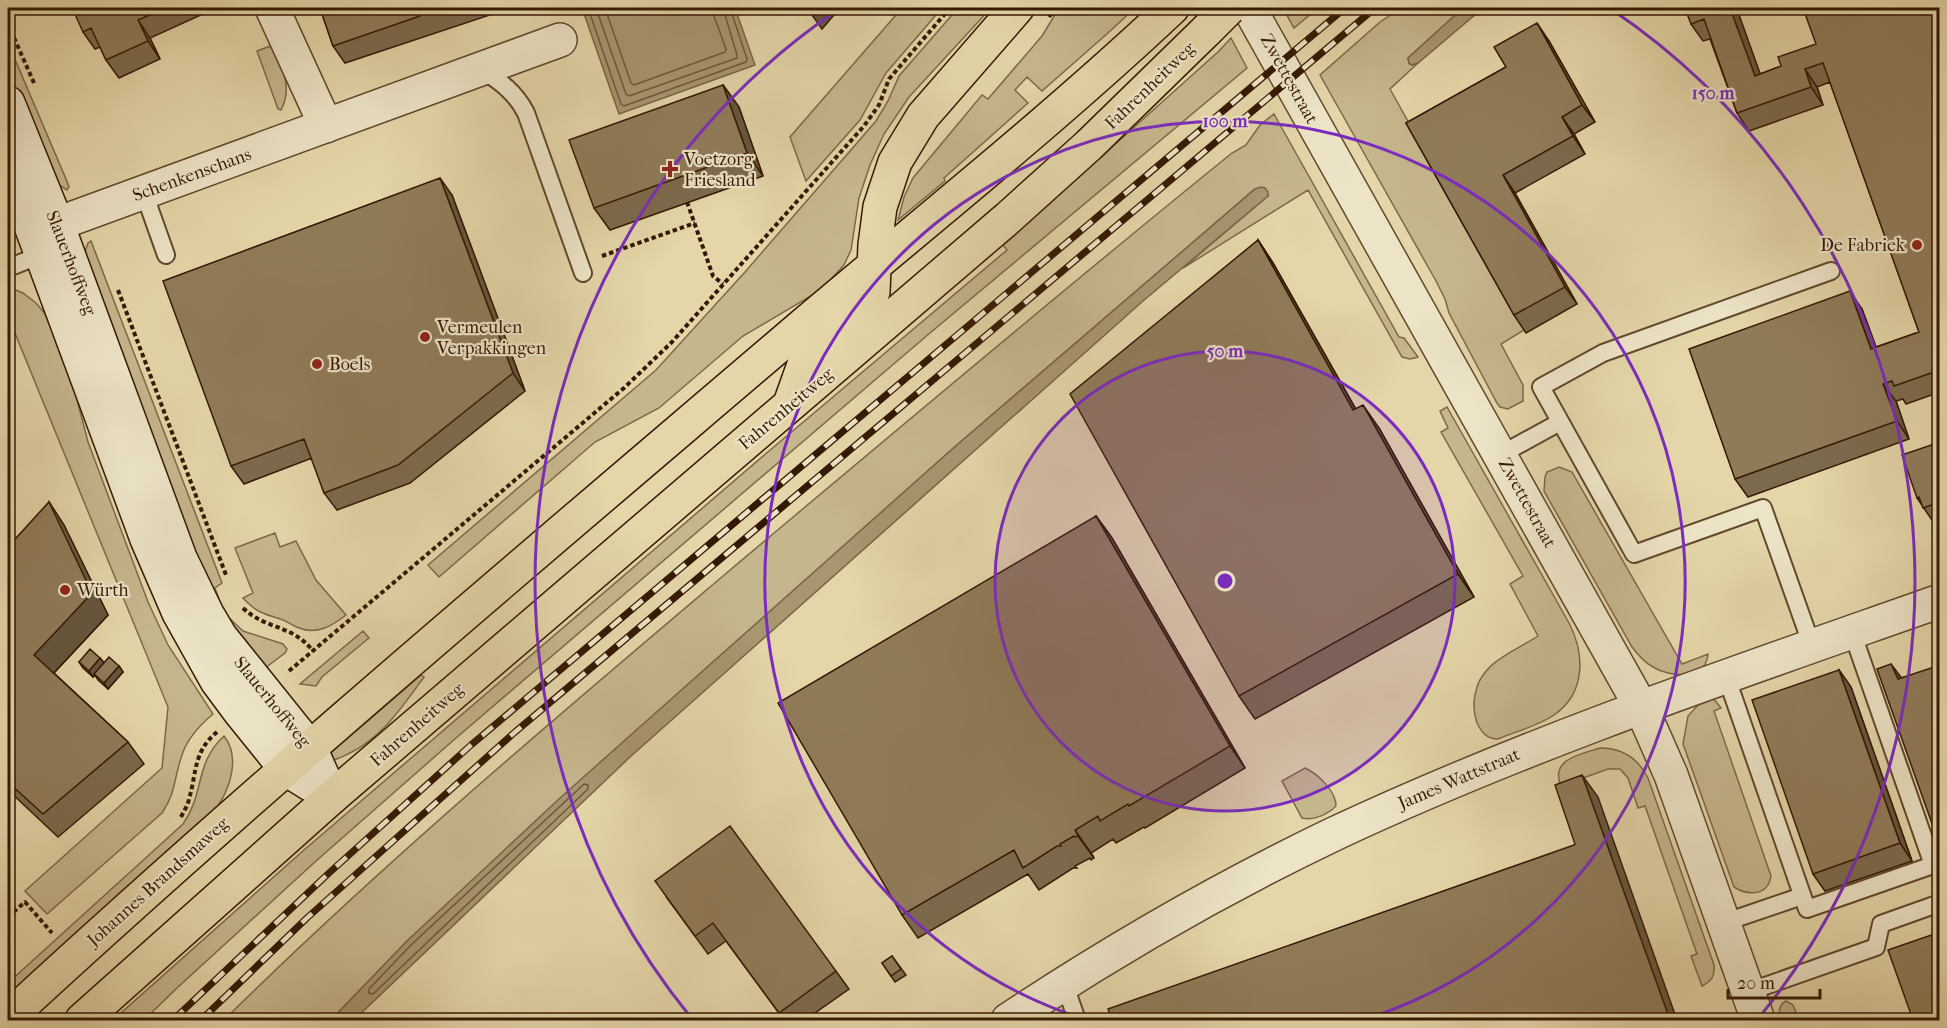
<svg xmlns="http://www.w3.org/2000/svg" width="1947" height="1028" viewBox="0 0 1947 1028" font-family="'IM FELL French Canon',serif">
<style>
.green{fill:#c6b68d;stroke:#7d6848;stroke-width:1.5}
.water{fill:#a89670;stroke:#7a6444;stroke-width:1.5}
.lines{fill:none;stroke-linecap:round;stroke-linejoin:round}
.shore{stroke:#6e5839;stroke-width:1.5}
.service-casing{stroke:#60482c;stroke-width:20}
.minor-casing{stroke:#60482c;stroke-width:36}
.tertiary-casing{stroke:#60482c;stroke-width:36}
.secondary-casing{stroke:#341902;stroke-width:36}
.primary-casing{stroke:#341902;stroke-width:36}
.path{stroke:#341902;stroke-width:4;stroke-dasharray:4.5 3;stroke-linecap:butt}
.service{stroke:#ede4c7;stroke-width:16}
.minor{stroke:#ede4c7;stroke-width:33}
.tertiary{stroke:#ede4c7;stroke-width:33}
.secondary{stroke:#ede4c7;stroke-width:33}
.primary{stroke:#e4d6a9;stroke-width:33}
.rail-casing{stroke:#341902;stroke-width:7}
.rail{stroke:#ede4c7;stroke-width:4.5;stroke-dasharray:14;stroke-linecap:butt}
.primary-bridge-casing{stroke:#341902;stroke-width:36;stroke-linecap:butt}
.primary-bridge{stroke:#e4d6a9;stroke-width:33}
.wall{fill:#7c6a4d;stroke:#341902;stroke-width:1.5}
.shaded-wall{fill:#65563e;stroke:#341902;stroke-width:1.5}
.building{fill:#907b59;stroke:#341902;stroke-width:1.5}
.ring{fill:none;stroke:#7b2cbf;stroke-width:3}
.poi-dot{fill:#8f2418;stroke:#ede4c7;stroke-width:2}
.labels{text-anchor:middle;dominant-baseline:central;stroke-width:4.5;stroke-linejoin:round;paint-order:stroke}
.street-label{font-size:18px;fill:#341902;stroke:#ede4c7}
.poi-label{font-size:18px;fill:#341902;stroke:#ede4c7;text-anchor:start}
.centre{fill:#7b2cbf;stroke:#ede4c7;stroke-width:3}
.ring-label{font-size:18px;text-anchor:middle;font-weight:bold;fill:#7b2cbf;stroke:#ede4c7;stroke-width:4.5;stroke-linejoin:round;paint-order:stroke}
</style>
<rect width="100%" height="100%" fill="#e4d6a9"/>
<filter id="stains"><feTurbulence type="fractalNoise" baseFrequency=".00333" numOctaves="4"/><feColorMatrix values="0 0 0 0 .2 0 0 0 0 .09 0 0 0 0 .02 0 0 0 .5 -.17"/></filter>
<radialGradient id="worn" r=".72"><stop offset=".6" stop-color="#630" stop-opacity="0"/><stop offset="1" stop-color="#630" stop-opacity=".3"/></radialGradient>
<path class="green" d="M902 8H942L886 73 860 120 806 181 790 137Z
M958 8H991L909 97 884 134 870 165 859 198 851 250 844 265 821 290 743 336 659 408 595 442 439 577 428 565 656 370 745 272 876 121 888 101 899 76Z
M1059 8H1135L1108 33 1042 91 1027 77 1015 90 1028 103 944 178 945 181 898 220 904 197 913 178 982 95 988 99 1042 36Z
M1283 8H1318L1294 28Z
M1401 8H1463L1408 58 1409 64 1412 65 1418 63 1390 89 1524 330 1501 344 1523 385V401L1508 409 1500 407 1497 403 1449 313 1445 299 1436 281 1320 75 1380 22Z
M1231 38 1247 68 930 333 456 738 316 861 177 988 144 1020H113L304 850 769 451 1007 250 1003 245 1219 51Z
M8 43 66 179 69 187 67 190 54 182 41 161 8 84Z
M273 45C282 67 293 88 281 110L278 109 257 51Z
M1274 114 1399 337 1404 338 1418 357 1410 359 1402 357 1308 190 1183 268 1268 196 1255 189 950 451 756 625 407 941 331 1020H224C382 864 553 720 723 576 892 434 1060 292 1232 153L1246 145 1260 125Z
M91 241 222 583 215 588 224 613 243 631 283 644 287 649 285 653 265 668 250 654 209 590 83 257 88 243Z
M8 287 23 293 36 303 46 315 62 342 88 442 148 602 168 645 213 714C200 725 187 739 182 755 174 777 176 793 162 813L47 914 25 891 162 768 168 707 8 316Z
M1447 407 1569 623C1585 654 1586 693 1554 715 1538 726 1517 731 1498 739 1487 739 1482 733 1477 723 1474 714 1473 704 1475 695 1480 662 1514 652 1538 636L1510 584 1523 576 1441 432 1448 428 1440 411Z
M1559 467 1572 472 1682 664 1708 654C1706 681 1669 677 1653 667 1644 662 1638 655 1632 647L1544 491 1545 477 1547 472Z
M275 533 280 547 296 541 316 580 346 615C332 626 317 635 299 628 293 626 288 622 283 620 263 613 258 614 243 598L253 593 235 548Z
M363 631 369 638 322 677 316 686 300 684Z
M421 675 424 677C402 707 382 738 348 754 340 758 333 762 325 758Z
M1713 698 1721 708 1714 711 1771 876C1768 896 1748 896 1734 887L1683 744 1688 716 1699 704 1706 699Z
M224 736C240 756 231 786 218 806L8 996V983L183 824C205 793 194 764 224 736Z
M1600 748C1622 748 1638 758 1648 778L1714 965C1715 976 1712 981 1702 986L1691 956 1697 954 1645 806 1638 808 1628 778 1620 769H1608L1561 786C1549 759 1582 754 1600 748Z
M1305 768C1318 774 1336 791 1336 806 1328 814 1314 821 1302 818L1282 781Z
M1786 1001 1793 1005 1799 1020H1780C1779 1013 1778 1005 1786 1001Z"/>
<path class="water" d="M582 8H735L755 65 619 114Z
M1463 8H1483L1418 63 1412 65 1409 63 1408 58Z
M1261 187 1265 188 1268 192V196L1143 301 630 757 354 1020H331L407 941 560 798 950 451 1255 189Z"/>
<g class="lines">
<path class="shore" d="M588 8 621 104 624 106 746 62 747 59 730 8
M596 8 626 94 629 96 737 58V55L723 8
M605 8 631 83 634 85 725 52 726 49 714 16V8
M584 784 588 785V789L373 994 369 993V989L411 945Z"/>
<g class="service-casing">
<path id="service" d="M481 69C501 82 515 92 526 113L583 273
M144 193 166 255
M8 268 40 255
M1500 455 1560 422
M1812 646 1763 508 1634 554 1541 387 1603 353 1831 271
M1726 676 1807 909 1933 865 1852 632
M1723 923 1802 896
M1064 983 1077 1020
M1748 992 1876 947 1881 924 1940 903"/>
</g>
<g class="minor-casing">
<path id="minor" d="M272 8 326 126
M57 224 560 40
M1008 1020C1112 951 1221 888 1334 834 1530 742 1736 673 1940 601"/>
</g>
<g class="tertiary-casing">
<path id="tertiary" d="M1249 8 1641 707 1671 775 1758 1020"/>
</g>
<g class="secondary-casing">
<path id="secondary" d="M8 103 57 224 180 558 207 614 220 636 310 748 332 797
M8 164 147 539 179 613 217 681 240 712 286 769 310 784"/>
</g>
<g class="primary-casing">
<path id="primary" d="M790 404 806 359 865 308 873 292 875 245 880 207 895 162 923 116 1017 8
M8 1018C266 780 535 554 802 326 926 221 1054 119 1172 8
M82 1020 332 797 1008 218 1089 145 1207 30"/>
</g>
<path class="path" d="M1049 17 1055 8
M8 24 34 83
M687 202 713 276 723 284
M602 256 695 223
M118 290 226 575
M243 608C266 630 292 624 313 651
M289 671 624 388 672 342 864 126 879 105 889 79 950 8
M181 817C184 811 188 805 189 799 197 772 193 752 217 732
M8 917 25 902 52 933"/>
<use href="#service" class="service"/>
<use href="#minor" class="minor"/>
<use href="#tertiary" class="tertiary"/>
<use href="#secondary" class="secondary"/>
<use href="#primary" class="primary"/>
<g class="rail-casing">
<path id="rail" d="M173 1020 329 873 471 745 1345 8
M201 1020 308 917 515 732 1375 8"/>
</g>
<use href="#rail" class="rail"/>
<g class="primary-bridge-casing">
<path id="primary-bridge" d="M1207 30 1229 8"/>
</g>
<use href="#primary-bridge" class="primary-bridge"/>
</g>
<path class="wall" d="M84 8H216L150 38 160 59 119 78 106 60 100 47 95 49 83 32Z
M320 8H511L345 63 333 46Z
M1696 8H1734L1739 15 1760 74 1940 8V392L1906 404 1903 399 1896 401 1909 439 1748 497 1735 479 1862 309 1876 347 1919 332 1830 82 1817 87 1823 105 1749 131 1737 113 1710 39 1703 41 1691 24Z
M1549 41 1595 122 1574 134 1585 154 1515 193 1577 304 1526 333 1514 315 1406 123 1506 67Z
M723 85 739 107 763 176 610 230 594 208Z
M452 195 525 391 410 483 337 510 324 493 312 458 244 484 231 466Z
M1258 240 1273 263 1356 409 1379 428 1474 597 1255 719 1239 696Z
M1940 442V524L1936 526 1917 498Z
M49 502 64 525 108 615 54 673 128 742 144 764 58 837 8 790V547Z
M1096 516 1112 538 1245 768 1145 828 1144 827 1116 843 1113 839 1091 853 1094 858 1091 860 1090 858 1075 866 1077 868H1073L1039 890 1028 874 918 938 902 915Z
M100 658 104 663 119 666 123 672 108 689 98 680 95 675 93 677 83 668 79 662Z
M1839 670 1851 687 1912 861 1825 891 1813 874Z
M667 898 836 971 849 989 805 1020H784L726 941 708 954Z
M892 956 906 975 895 982 882 963Z"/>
<path class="shaded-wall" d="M807 8H840L822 29Z
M1730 8H1734L1739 15 1767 93 1755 76Z
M138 20 150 38 160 59 148 41Z
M1537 23 1549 41 1595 122 1582 105Z
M1805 69 1817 87 1823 105 1811 87Z
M723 85 739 107 763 176 747 153Z
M1562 117 1574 134 1585 154 1573 136Z
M1503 175 1515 193 1577 304 1565 287Z
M440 178 452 195 525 391 513 373Z
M1258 240 1273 263 1369 433 1353 410Z
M1850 291 1862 309 1883 366 1871 349Z
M1883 384 1896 401 1909 439 1897 421Z
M1363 405 1379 428 1474 597 1458 574Z
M49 502 64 525 108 615 50 677 34 655Z
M1096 516 1112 538 1245 768 1230 746Z
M100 658 105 664 93 677 89 671Z
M1891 664 1904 681 1898 679Z
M119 666 123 672 108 689 104 683Z
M1839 670 1851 687 1912 861 1900 843Z
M1582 775 1598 797 1677 1020H1670Z
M1075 830 1091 853 1094 858 1078 836Z"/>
<path class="building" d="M84 8H166L138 20 148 41 106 60 91 28 83 32 74 12Z
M320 8H416L420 16 333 46Z
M416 8H428L417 11Z
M1696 8H1730L1755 76 1781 66 1778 57 1816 44 1803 8H1940V388L1934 372 1894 386 1892 381 1883 384 1897 421 1735 479 1689 349 1850 291 1871 349 1919 332 1823 63 1805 69 1811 87 1737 113 1704 19 1691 24 1686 11Z
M1537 23 1582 105 1562 117 1573 136 1503 175 1565 287 1514 315 1406 123 1506 67 1494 47Z
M723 85 747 153 594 208 569 140Z
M440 178 513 373 398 465 324 493 304 439 231 466 163 281Z
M1258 240 1353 410 1363 405 1458 574 1239 696 1070 394Z
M1940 442V502L1923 508 1919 497 1917 498 1902 455Z
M49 502 92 593 34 655 128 742 43 814 8 782V547Z
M1096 516 1230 746 1129 806 1128 804 1100 821 1098 816 1075 830 1078 836 1075 837 1074 836 1060 844 1061 846H1057L1023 868 1014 850 902 915 778 703Z
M90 649 100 658 89 671 79 662Z
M109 657 119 666 104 683 94 674Z
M1891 664 1898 679 1940 665V846L1877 669Z
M1839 670 1900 843 1813 874 1752 700Z
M1582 775 1670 1020H1112L1108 1009 1574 845 1575 844 1555 785Z
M730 826 836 971 779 1013 713 923 695 936 655 881Z
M1940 932V1020H1913L1888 950Z
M892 956 901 969 891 976 882 963Z
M492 1013 499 1020H484Z"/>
<circle cx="1225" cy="581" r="230" fill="#7b2cbf" fill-opacity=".12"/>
<g class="ring">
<circle cx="1225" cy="581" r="230"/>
<path d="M1087 1020A460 460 0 1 1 1363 1020"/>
<path d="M693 1020A690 690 0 0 1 839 9M1611 9A690 690 0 0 1 1757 1020"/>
</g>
<g class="poi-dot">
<path d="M667 160h6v6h6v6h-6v6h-6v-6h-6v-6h6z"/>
<circle cx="1917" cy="245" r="6"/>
<circle cx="425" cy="337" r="6"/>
<circle cx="317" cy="364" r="6"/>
<circle cx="65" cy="590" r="6"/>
</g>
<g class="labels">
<g class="street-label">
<text transform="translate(1289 79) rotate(61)">Zwettestraat</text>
<text transform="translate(1150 86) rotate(-44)">Fahrenheitweg</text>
<text transform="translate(192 175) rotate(-20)">Schenkenschans</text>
<text transform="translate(71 263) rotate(69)">Slauerhoffweg</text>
<text transform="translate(786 409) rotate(-40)">Fahrenheitweg</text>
<text transform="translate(1527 503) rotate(61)">Zwettestraat</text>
<text transform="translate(272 702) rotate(51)">Slauerhoffweg</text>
<text transform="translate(417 725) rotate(-41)">Fahrenheitweg</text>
<text transform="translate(1459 779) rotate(-23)">James Wattstraat</text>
<text transform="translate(158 882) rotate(-42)">Johannes Brandsmaweg</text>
</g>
<g class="poi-label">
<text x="684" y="159">Voetzorg<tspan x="684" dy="21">Friesland</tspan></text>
<text x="1905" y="245" text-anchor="end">De Fabriek</text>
<text x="437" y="327">Vermeulen<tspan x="437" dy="21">Verpakkingen</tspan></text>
<text x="329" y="364">Boels</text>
<text x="77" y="590">Würth</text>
</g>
</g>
<circle cx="1225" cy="581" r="9" class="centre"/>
<g class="ring-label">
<text x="1713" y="99">150 m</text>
<text x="1225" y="127">100 m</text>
<text x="1225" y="357">50 m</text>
</g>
<rect width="1947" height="1028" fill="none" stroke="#e4d6a9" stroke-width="30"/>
<rect x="9" y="9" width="1929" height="1010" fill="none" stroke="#341902" stroke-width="3"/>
<rect x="15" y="15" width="1917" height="998" fill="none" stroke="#341902" stroke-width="1.5"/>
<path d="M1728 989v9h92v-9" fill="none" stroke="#341902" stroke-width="3"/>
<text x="1737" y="989" font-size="18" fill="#341902" stroke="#ede4c7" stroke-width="4.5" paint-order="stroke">20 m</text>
<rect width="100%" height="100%" filter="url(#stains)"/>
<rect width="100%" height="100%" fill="url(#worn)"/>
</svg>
